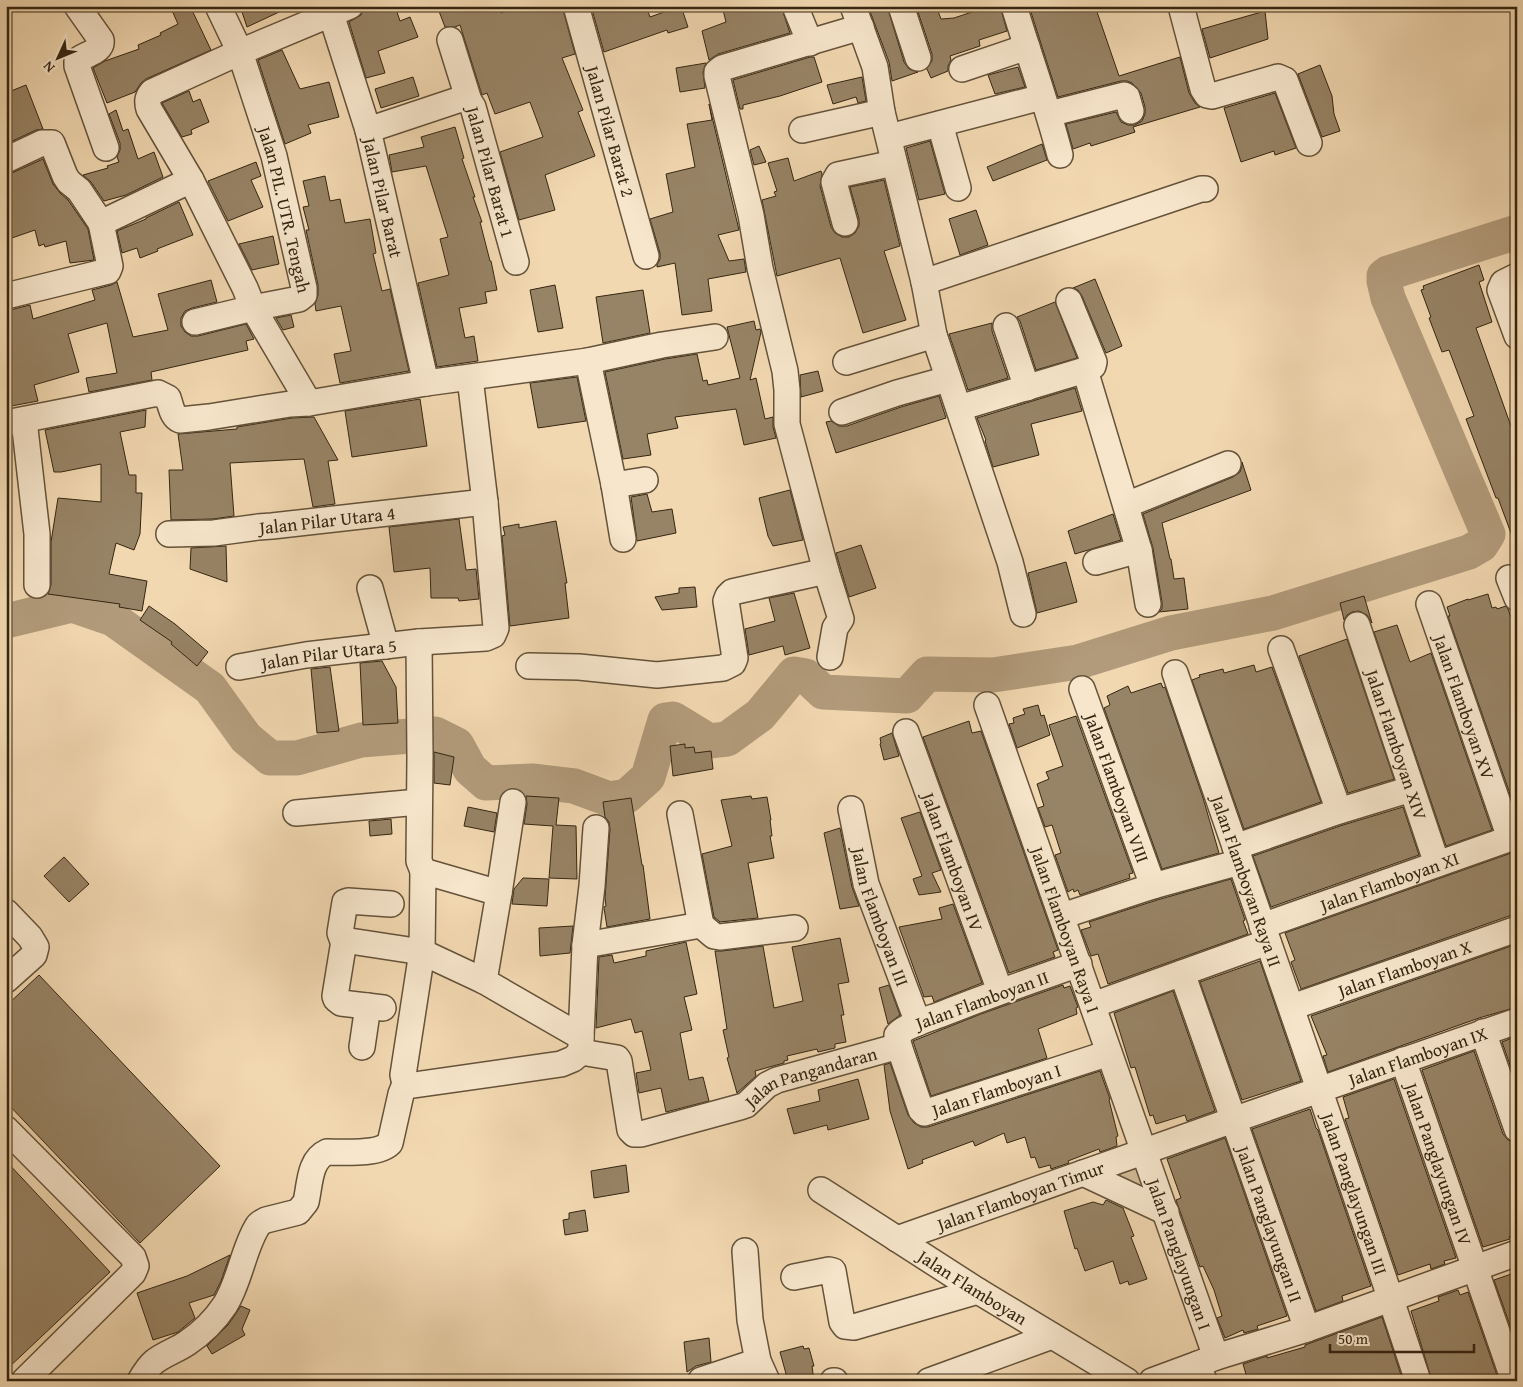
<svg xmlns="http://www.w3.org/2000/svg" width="1523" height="1387" viewBox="0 0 1523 1387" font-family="'Gentium Book Plus',serif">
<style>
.green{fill:#d2ba96;stroke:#847054}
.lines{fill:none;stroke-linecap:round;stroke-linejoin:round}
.river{stroke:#b29b7b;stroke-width:35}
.building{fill:#978365;stroke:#352612}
.minor-casing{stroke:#64523a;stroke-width:28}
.minor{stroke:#f7e6cc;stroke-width:25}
.labels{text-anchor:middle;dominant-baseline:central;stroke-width:4.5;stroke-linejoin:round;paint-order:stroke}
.street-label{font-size:18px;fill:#352612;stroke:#f7e6cc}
</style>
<rect width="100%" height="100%" fill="#f2d8b1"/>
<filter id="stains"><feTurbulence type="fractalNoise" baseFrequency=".004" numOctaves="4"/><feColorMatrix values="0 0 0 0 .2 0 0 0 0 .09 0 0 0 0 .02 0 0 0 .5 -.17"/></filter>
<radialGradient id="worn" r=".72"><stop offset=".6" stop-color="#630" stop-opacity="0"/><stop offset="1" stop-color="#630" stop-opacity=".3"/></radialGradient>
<path class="green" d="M1139 1166 1153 1199 1106 1176Z"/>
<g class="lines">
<path class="river" d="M6 621 72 605 113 619 210 688 246 738 270 758H297L361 740 435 734 457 745 470 769 486 783 532 781 574 786 609 799 627 796 648 777 665 720 673 719 709 741 727 739 760 715 794 674 806 676 823 692 907 696 927 674 993 675 1078 662 1171 633 1273 613 1469 552 1481 545 1488 534 1388 298 1384 281V276L1388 273 1517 232"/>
</g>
<path class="building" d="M170 6H190L211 50 146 79 141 83 135 92 107 103 93 68 105 61 139 49 138 45 161 35 160 33 178 24Z
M240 6H292L247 27Z
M367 6H395L400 21 410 17 418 37 378 51 385 73 366 78 349 22 361 15 364 7Z
M437 6H499L501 13 519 6H562L575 54 562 58 583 110 578 112 595 156 545 175 555 210 519 220 500 152 543 137 530 102 495 114 487 93 482 95 460 25 455 27H445Z
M591 6H646L650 17 681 6 688 27 668 33 667 30 604 52Z
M722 6H781L790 33 718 54 709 60 702 31 726 22Z
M868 6H887L904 62 909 69 918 72 892 81 889 62Z
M916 6H936L941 19 954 18 990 6H1000L1007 31 979 40 980 46 950 56 951 60 948 66V71L931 78 927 69H926L932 61V54Z
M1029 6H1095L1119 76 1180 57 1189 93 1195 103 1200 107 1133 127 1135 132 1126 135 1091 146 1090 143 1073 149 1066 124 1116 112 1121 122 1128 125H1135L1142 121 1145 114V107L1141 93 1132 83 1127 81H1121L1058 97Z
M1265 11 1268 39 1210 58 1202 29Z
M282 50 300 89 329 82 339 117 308 125 311 133 285 144 258 60Z
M810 57H814L822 82 780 96 743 105V109H740L733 80Z
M706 63 703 72 705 88 680 92 676 68Z
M1320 65 1332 96 1334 114 1340 131 1322 137 1298 74Z
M1018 67 1025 87 995 94 988 75Z
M413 77 419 96 381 108 375 89Z
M862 77 866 101 858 103 856 97 833 104 827 85Z
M26 85 43 129 36 130 6 144V93Z
M189 91 193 102 200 99 209 122 191 130 192 134 182 137 162 103Z
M1275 93 1296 148 1275 155 1274 151 1241 162 1224 108Z
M709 104 739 230 718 235 729 261 744 259 746 272 708 279 712 311 682 315 675 263 657 267V265L660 259V253L650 219 673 212 666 174 695 167 687 124 712 120Z
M116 110 123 131 128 129 138 159 154 152 163 177 126 195 104 201 91 182 83 175 108 168 107 166 119 162 117 157 120 150V143L109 114Z
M455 127 464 158 462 159 475 197H473L482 222H480L490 261H491L497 290 485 292 487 303 459 308 465 338 474 336 478 361 437 367 418 283 449 275 440 239 448 237 426 166 392 172 389 155 424 147 421 137Z
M930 141 945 194 919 200 906 148Z
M1042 144 1047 160 993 181 987 167Z
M759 146 766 162 754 165 750 150Z
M788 158 794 181 821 171 822 174 820 186 831 227 835 233 842 237H849L855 233 859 226V219L850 187 884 180 900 246 884 251 906 320 863 333 840 258 777 276 762 200 776 196 774 192 777 191 768 163Z
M43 159 53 184 60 193 68 200 88 229 94 260 70 263 66 241 45 247 44 244 39 246 35 230 6 240V174L12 173Z
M256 162 261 176 251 180 263 207 228 221 208 181Z
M325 176 330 201 340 199 345 223 370 219 376 253 373 254 382 291 390 289 409 371 340 383 334 354 351 351 341 306 316 311 315 304 318 295V285L306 230H309L303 207 309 206 303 181Z
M179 202 193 235 157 249 158 251 140 258 137 248 122 253 117 231 146 219V218Z
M976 210 988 245 960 255 949 219Z
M273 236 279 264 252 270 239 244Z
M1479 265 1484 280 1479 282 1492 322 1476 328 1517 443V543L1515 544 1498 498H1496L1466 419 1474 416 1449 350 1442 352 1429 318 1431 317 1421 290 1424 289 1423 286Z
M1095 279 1122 346 1106 353 1082 296 1078 290 1073 288Z
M211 280 217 302 192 308 185 311 181 318V326L185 332 191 336H198L246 324 254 339 246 341 248 350 151 372 152 380 89 392 86 378 117 373 107 323 68 334 79 372 34 385 38 401 6 407V311L30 305 33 319 95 300 92 290 111 285 117 282 133 337 168 330 158 294Z
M555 285 563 328 538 332 530 290Z
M643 290 650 333 603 343 596 297Z
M1055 302 1077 358 1036 370 1020 321 1017 317Z
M291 315 294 327 283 330 276 318Z
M754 321 756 330 760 329 761 332 750 380 756 378 765 419 773 417V427L776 438 744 445 736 409 675 417 678 428 647 434 651 455 623 459 605 372 665 359 697 354 703 381 707 380 708 385 740 378 727 327Z
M992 323V331L1008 378 968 390 949 334Z
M818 371 823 391 801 397 800 375Z
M577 377 586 421 538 428 530 383Z
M1075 388 1082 411 1031 424 1039 455 993 467 985 441 986 440 977 418Z
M939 396 946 418 836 453 826 422 831 421 839 426H847L901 407Z
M420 399 427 446 352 457 345 411Z
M146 410 145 427 120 432 129 475H136V493H142L140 534 134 550 116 543 109 574 147 581 142 611 119 607 120 604 48 594 51 585V542L58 498 101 502V464L61 472H54L45 430Z
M314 417 338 460 328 461 335 504 313 507 304 459 230 463 234 516 213 519 171 520 169 470H183L178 434 237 429V427L292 418Z
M1242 462 1251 490 1162 523 1170 559H1171L1174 579 1184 578 1188 609 1159 612 1162 609V602L1153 548 1143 514 1233 477 1240 472 1242 466Z
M790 490 803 540 773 546 768 536 759 498Z
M647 494 652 512 672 509 676 533 637 541 631 497Z
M1113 514 1121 540 1075 554 1068 531Z
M459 519 466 570 476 569 479 599 459 601 458 598H431L430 568 394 572 389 527Z
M556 521 567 583H565L569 618 510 626 502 536 505 535 503 527 519 524V528Z
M861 545 876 588 849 597 836 553Z
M226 546 227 582 190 569 191 548Z
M1066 562 1077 602 1037 613 1028 573Z
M695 587 697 607 662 610 655 597 679 593V588Z
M794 593 810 648 785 655 783 646 749 655 745 629 775 621 769 598Z
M1488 594 1492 608 1496 607 1497 609 1506 606 1508 609 1517 633V814L1448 616H1450L1447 607 1468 599V600Z
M1364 596 1372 623 1367 615 1359 611 1352 612 1347 615 1344 620 1340 603Z
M149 606 175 624 208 652 197 666 171 644 172 642 140 620Z
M1397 625 1410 662 1431 653 1492 830 1446 846 1374 632Z
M1347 639 1394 779 1348 793 1299 656Z
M382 661 396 687 398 723 363 725 360 663Z
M1254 665 1256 672 1272 667 1321 802 1244 829 1192 680 1200 677 1199 675 1223 669 1224 673Z
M330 667 339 731 317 733 311 669Z
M1161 683 1163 688 1165 687 1203 798 1219 853 1162 869 1104 708 1110 705 1107 696 1128 686 1131 693Z
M1038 705 1041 716 1044 715 1050 735 1017 748 1009 724 1014 723 1013 718 1025 714 1023 709Z
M1076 716 1133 873 1129 874 1130 878 1080 895 1078 890 1074 892 1073 889 1068 892 1055 855 1061 853 1052 825 1045 827 1038 808 1044 806 1037 784 1049 779 1046 772 1063 766 1049 725Z
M969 721 972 733 981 731 1058 950 1053 952 1055 957 1009 973 923 737Z
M892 733 899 756 884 760 880 744 881 743 880 738Z
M685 744V748L694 747 695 753 711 751 713 769 673 776 670 746Z
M434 752 454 757 450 785 434 783Z
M526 796 559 798 556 825 576 826 577 879 549 878 553 826 524 824 527 804Z
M751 796 752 799 767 797 771 820H770L772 836H770L774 858 748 863 758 918 720 922 714 917 702 854 732 846 721 800Z
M631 798 642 865H643L650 919 607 927 604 908V907L606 906 605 898 610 829 609 822 605 817 603 802Z
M468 807 497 813 494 832 464 826Z
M1403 807 1419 855 1271 907 1253 856 1343 825Z
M920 812 941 870 932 873 941 892 919 895 913 879 922 876 901 818Z
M391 819 392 834 370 836 369 821Z
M840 828 852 887 859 906 840 909 824 833Z
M1517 851V915H1512L1301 989 1291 962 1295 960 1285 933Z
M64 857 89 884 69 902 44 876Z
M523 878 549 879 547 906 512 904 514 889Z
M1231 879 1245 920 1243 921 1248 934 1108 984 1098 954 1091 956 1081 930 1091 927 1089 922 1157 900Z
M953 904 982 983 934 1002 932 996 924 997 899 927 942 919 939 908Z
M573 926 570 953 540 956 539 928Z
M840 938 849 982 838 984 844 1015H841L846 1042 835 1044V1048L818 1052 817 1049 787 1056 788 1060 784 1061V1063L755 1071 756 1076 737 1093 727 1058 729 1057 723 1030 727 1029 715 951H722L763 946 774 1008 803 1001 792 947Z
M686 942 697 994 684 997 692 1030 680 1033 689 1080 703 1077 709 1101 666 1112 661 1088 639 1093 636 1073 651 1070 642 1031 635 1033 631 1019 596 1028 599 957 612 955 614 963 646 956V951Z
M1517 944V1007L1479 1018 1328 1072 1323 1056 1327 1055 1311 1016Z
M1260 961 1301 1081 1242 1100 1200 982Z
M39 975 220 1166 140 1243 6 1102V1006Z
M889 985 900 1015 888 1024 879 988Z
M1063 985 1064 988 1070 986 1078 1007 1076 1008 1077 1014 1038 1029 1047 1058 931 1096 913 1041 981 1014Z
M1173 991 1215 1111 1187 1121 1185 1115 1156 1124 1153 1115 1150 1116 1135 1067 1131 1068 1114 1013Z
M1517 1036V1085L1502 1042Z
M1474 1051 1503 1134 1508 1140 1515 1143 1517 1150V1234L1509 1237 1510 1239 1483 1247 1422 1070Z
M890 1063 908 1115 914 1123 921 1127H928L1100 1071 1110 1099 1109 1100 1118 1136 1116 1137 1117 1146 1100 1152 1099 1149 1068 1161 1069 1163 1051 1169 1050 1165 1039 1168 1035 1157 1031 1158 1025 1137 1007 1143 1004 1133 975 1146 973 1141 922 1160 923 1163 908 1169 890 1111 884 1065Z
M858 1079 869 1119 828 1130 827 1125 794 1134 787 1109 820 1101 818 1090Z
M1394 1079 1456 1258 1444 1261 1445 1264 1431 1269 1430 1264 1398 1275 1345 1119 1349 1118 1343 1097Z
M1310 1109 1316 1128 1318 1130 1371 1286 1342 1296 1343 1301 1316 1311 1252 1129Z
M1225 1138 1287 1316 1257 1326 1258 1329 1244 1333 1243 1330 1225 1338 1217 1318 1222 1316 1214 1290 1203 1266 1200 1267 1176 1200 1181 1198 1167 1159Z
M6 1161 110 1272 6 1370Z
M626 1165 629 1192 594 1198 591 1171Z
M1106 1200 1123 1208 1134 1236 1131 1237 1147 1279 1129 1285 1128 1281 1120 1284 1113 1261 1085 1271 1077 1248 1075 1249 1064 1211 1093 1202 1103 1205Z
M585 1210 588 1231 565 1235 563 1220 569 1219V1213Z
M230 1255 221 1281 214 1295 189 1303 195 1318 178 1332 153 1340 137 1293 187 1276Z
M1517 1272V1345L1494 1280Z
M1458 1290 1460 1295 1468 1292 1499 1381H1432L1411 1311 1439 1301 1438 1297Z
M241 1306 250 1310 242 1329 245 1335 212 1354 207 1346 228 1325Z
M1382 1317 1403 1381H1248L1243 1364 1267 1356V1358L1305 1347V1345Z
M709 1338 711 1362 696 1366 687 1372 684 1342Z
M803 1346 804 1349 809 1348 814 1366H812L814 1381H788L780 1352Z"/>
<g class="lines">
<g class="minor-casing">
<g id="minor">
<path d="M77 6 101 40C103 52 84 54 77 61V66L106 148"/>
<path id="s1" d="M218 6 240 52 274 156 304 288V295L299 299 253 308 245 288 191 180 149 109C147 102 147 98 152 92L240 52 350 6"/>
<path id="s2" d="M576 6 646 256"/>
<path d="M795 6 810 43"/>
<path d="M853 6 875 67 882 112 924 282 934 335 1010 562 1023 614"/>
<path d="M901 6 918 58"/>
<path d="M1014 6C1029 56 1047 104 1060 155"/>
<path d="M1181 6 1203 89 1207 95 1212 96 1278 77 1285 80 1309 143"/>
<path id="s3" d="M331 14 368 130 426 383"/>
<path d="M450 40 469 101"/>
<path d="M962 69 1027 47"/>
<path d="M1049 114 1124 95 1127 97 1131 111"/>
<path d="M940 124 958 188"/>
<path id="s4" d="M368 130 461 99 469 101 473 107 516 262"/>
<path d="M802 130 882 112"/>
<path d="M889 137 1042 97"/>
<path d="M6 160 42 143H52L65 176 69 182 79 190 101 223"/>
<path d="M845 223 834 182 838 175 894 163"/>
<path d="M1517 276 1503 283 1500 290 1517 336"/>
<path d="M924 282 1201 189H1205"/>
<path d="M6 296 108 271 110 266 101 223 191 180"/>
<path d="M195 322 253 308 309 403"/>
<path d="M1006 326 1027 388"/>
<path d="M588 361 614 485 623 539"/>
<path d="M846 362 934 335"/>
<path d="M1085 370 1139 550 1148 604"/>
<path d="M959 408 1085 370 1093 366 1094 362 1069 301"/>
<path d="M842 412 897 393 948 379"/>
<path d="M24 420 37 534V585"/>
<path d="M6 423 158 393 168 398C171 406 172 417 180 420L209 417 290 404 309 403 426 383 588 361 662 345 715 337"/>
<path d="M614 485 645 480"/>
<path d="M1126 505 1228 464"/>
<path id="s5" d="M169 534 214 533 258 527 272 526 485 502"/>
<path d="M1096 562 1139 550"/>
<path d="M1509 578 1517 598"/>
<path d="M370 588 386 646"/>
<path id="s6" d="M1429 604 1510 838"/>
<path id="s7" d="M1357 625 1437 864"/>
<path d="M419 642 420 757 419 861 423 871 499 893 484 981"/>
<path d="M1281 649 1339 811"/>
<path d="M830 657 835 628 841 619 826 571 787 424V390L785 371 760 268 751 215 717 76V72L722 68 861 27"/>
<path d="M529 666 579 667 657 675 723 668 733 663 735 658 726 601 728 596 732 592 826 571"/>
<path id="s8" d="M239 667 306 655 419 642 486 638 493 635 496 628 485 502 470 378"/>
<path id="s9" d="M1175 673C1256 909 1340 1144 1418 1381"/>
<path id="s10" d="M1082 689 1153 886"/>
<path id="s11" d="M987 705 1216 1357"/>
<path id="s12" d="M906 732 1000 991"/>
<path id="s13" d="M851 809 866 884 918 1023"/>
<path d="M296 813 419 802"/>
<path d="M680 814 701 925"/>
<path d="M1235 847 1339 811 1411 789"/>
<path d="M499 893 513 802"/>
<path d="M6 912 30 937 36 947 34 955 6 980"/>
<path d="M1062 916 1153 886 1240 862"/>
<path id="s14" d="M1262 926 1517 836"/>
<path d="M344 944 340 933 345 902 348 901 391 904"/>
<path d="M585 945 701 925 714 936 720 937 795 928"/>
<path id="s15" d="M1079 964C1033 980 987 996 942 1014 929 1019 906 1025 897 1035L899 1046 921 1110 924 1113 1109 1053"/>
<path id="s16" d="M1182 973 1307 1329"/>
<path d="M1093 1005 1268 942"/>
<path id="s17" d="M1292 1007 1517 929"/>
<path d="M383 1008 341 1003 336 999 335 996 343 947 344 944 350 941 422 952 484 981 581 1037V1052"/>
<path d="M1483 1032 1517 1129"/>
<path d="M581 1037 585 945 592 886 596 828"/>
<path d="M362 1047 368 1006"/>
<path id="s18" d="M581 1052 617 1058 619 1061 630 1130 634 1134H641L740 1107 746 1105 767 1085 777 1080 899 1046"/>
<path id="s19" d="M1403 1060 1514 1381"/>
<path d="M405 1084 403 1075 422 952 423 871"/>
<path d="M405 1084 414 1085 561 1064 573 1059 581 1052"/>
<path d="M6 1129 133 1257 136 1266 133 1273 24 1381"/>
<path d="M1083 1173 1166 1212"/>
<path id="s20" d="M821 1190 978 1291 1127 1381"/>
<path id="s21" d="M897 1239 1233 1120 1517 1021"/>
<path d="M745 1251 750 1320 758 1361 767 1381"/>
<path d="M794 1277 829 1270 833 1271 842 1322 845 1326 854 1327 978 1291"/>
<path d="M701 1380 758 1361"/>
<path d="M140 1381C144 1374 148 1367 154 1362 164 1354 177 1350 187 1343 202 1333 215 1320 225 1305 240 1281 243 1250 257 1227 259 1223 262 1222 266 1220L298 1212 306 1202C310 1185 309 1160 327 1152 343 1152 379 1155 390 1143L401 1094 405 1084"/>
<path d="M833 1381H835"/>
<path d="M929 1381 1052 1336"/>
<path d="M1152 1381 1198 1364"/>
<path d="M1204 1381 1198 1364 1216 1357 1307 1329 1517 1253"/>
</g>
</g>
<use href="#minor" class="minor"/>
</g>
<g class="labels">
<g class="street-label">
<text stroke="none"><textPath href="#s2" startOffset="130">Jalan Pilar Barat 2</textPath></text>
<text stroke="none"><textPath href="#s4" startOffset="181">Jalan Pilar Barat 1</textPath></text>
<text stroke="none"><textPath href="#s3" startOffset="191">Jalan Pilar Barat</textPath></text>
<text stroke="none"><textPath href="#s1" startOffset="215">Jalan PIL. UTR. Tengah</textPath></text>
<text stroke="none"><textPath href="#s5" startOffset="159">Jalan Pilar Utara 4</textPath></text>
<text stroke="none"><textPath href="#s8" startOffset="91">Jalan Pilar Utara 5</textPath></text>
<text stroke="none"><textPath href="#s6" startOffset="109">Jalan Flamboyan XV</textPath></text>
<text stroke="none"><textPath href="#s7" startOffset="126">Jalan Flamboyan XIV</textPath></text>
<text stroke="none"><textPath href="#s10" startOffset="105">Jalan Flamboyan VIII</textPath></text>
<text stroke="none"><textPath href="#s12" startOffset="138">Jalan Flamboyan IV</textPath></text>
<text stroke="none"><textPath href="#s9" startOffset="220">Jalan Flamboyan Raya II</textPath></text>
<text stroke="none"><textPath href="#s14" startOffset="135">Jalan Flamboyan XI</textPath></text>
<text stroke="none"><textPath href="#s13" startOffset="112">Jalan Flamboyan III</textPath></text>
<text stroke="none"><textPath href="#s11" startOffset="238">Jalan Flamboyan Raya I</textPath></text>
<text stroke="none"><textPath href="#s17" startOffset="119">Jalan Flamboyan X</textPath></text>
<text transform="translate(982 1000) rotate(-20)">Jalan Flamboyan II</text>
<text stroke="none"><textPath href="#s21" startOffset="552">Jalan Flamboyan IX</textPath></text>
<text stroke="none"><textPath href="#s18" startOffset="304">Jalan Pangandaran</textPath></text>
<text stroke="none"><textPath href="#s15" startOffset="355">Jalan Flamboyan I</textPath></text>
<text stroke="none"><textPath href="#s19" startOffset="110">Jalan Panglayungan IV</textPath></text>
<text stroke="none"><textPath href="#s9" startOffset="551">Jalan Panglayungan III</textPath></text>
<text stroke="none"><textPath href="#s21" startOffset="131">Jalan Flamboyan Timur</textPath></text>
<text stroke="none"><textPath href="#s16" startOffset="266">Jalan Panglayungan II</textPath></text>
<text stroke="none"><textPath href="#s11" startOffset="582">Jalan Panglayungan I</textPath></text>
<text stroke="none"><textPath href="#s20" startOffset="180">Jalan Flamboyan</textPath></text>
</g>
</g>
<rect width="1523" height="1387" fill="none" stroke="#f2d8b1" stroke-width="25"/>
<rect x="8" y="8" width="1508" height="1372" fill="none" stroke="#352612" stroke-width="2.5"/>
<rect x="12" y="12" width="1498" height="1362" fill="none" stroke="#352612"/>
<g transform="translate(58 58) rotate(226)" stroke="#f7e6cc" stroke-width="4" paint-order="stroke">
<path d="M0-4L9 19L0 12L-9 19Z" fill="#352612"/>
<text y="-8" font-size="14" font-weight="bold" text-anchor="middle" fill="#352612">N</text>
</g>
<path d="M1330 1344v8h144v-8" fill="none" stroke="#352612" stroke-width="2.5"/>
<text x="1338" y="1344" font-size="15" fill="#352612" stroke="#f7e6cc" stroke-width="4" paint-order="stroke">50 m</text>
<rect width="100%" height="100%" filter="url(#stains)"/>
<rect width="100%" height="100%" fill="url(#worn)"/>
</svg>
